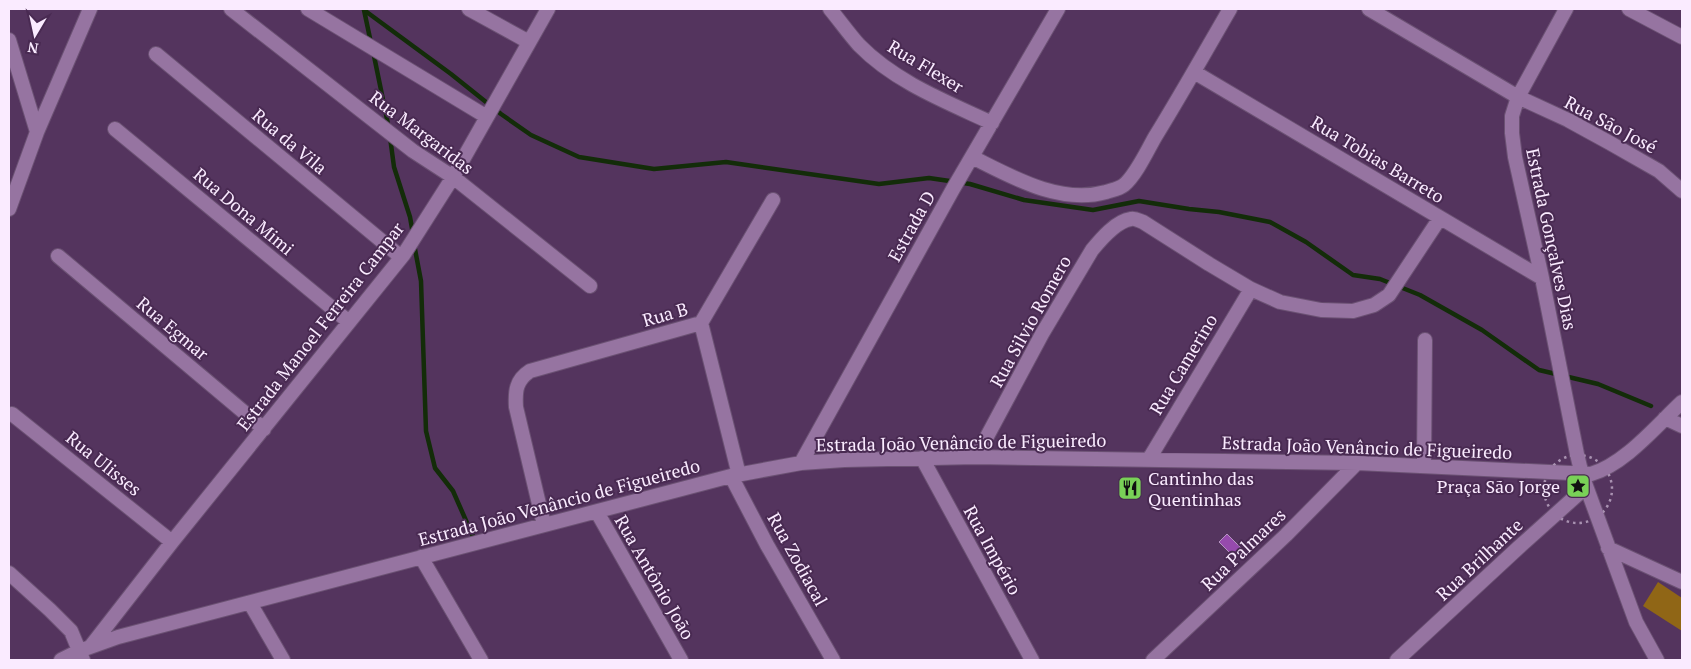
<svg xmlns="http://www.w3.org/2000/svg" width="1691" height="669" viewBox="0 0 1691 669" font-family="'PT Serif',serif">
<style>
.green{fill:#906616}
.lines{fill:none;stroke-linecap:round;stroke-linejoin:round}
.stream{stroke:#132c09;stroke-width:4.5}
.building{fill:#964aad;stroke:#b693c2}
.minor-casing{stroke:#6b5173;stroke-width:16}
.path{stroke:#a992b1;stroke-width:2.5;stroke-dasharray:2.5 4;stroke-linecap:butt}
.minor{stroke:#9674a1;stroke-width:14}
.labels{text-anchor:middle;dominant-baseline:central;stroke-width:4;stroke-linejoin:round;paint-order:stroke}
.street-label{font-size:18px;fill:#faebff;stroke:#492a52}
.poi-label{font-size:18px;fill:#faebff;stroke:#492a52;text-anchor:start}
</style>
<rect width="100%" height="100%" fill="#54345e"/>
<path class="green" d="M1658 582 1682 598V631L1643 606Z"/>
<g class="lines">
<path class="stream" d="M364 10 451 74 501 114 531 135 579 157 654 169 726 162 879 184 929 178 970 184 1024 200 1093 210 1139 201 1189 209 1219 212 1270 222 1306 242 1353 275 1380 279 1420 295 1482 330 1539 370 1598 384 1651 406
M364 10 371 43
M373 51 389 129
M390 137 394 167 410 217 413 234
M414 244 421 281 426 431 435 468 453 491 475 541"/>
</g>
<path class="building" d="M1227 534 1242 549 1234 557 1219 542Z"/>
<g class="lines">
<g class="minor-casing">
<path id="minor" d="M231 9 413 151 453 177 590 286
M308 9 487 117
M469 9 529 42
M830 9C840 21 849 34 859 45 895 82 947 102 992 123
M1369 9 1518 97 1568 120 1610 143 1659 171 1682 191
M1566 9 1518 97 1512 116V133L1515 157 1542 278 1577 454 1582 475 1636 622 1657 660
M1629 9 1682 37
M9 40 37 132
M156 54 401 257
M1194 72 1542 278
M115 129 349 322
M972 157C1012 177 1060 205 1106 192 1112 190 1119 189 1124 185 1136 175 1147 151 1155 137 1181 95 1205 52 1230 9
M9 209 37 132 90 9
M58 256 264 429
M701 323 739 475
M12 414 172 542
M1665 418 1682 426
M976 457 1042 334 1092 250C1101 239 1116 221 1131 219 1135 218 1140 221 1143 222L1209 264 1251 289 1280 302 1321 310 1353 311 1374 305 1389 295 1440 218
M922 458 1032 660
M1149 459 1251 289
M801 463 953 189 1058 9
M1424 466 1425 340
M731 476 767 545 833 660
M597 512 681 660
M544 525 516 407C515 391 516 380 530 371L701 323 773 200
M1608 548 1682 582
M421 557 481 660
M9 573 50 610 71 631 83 660
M250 603 283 660
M91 646 172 542 404 254 453 177 548 9
M61 660 79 651 118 637 731 476 801 463 844 460 976 457 1357 463 1591 474C1625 464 1656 426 1682 402
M1153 660 1286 535 1357 463
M1397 660 1518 548 1586 487"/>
</g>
<path class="path" d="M1544 489a34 34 0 1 1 68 0a34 34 0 1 1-68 0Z"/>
<use href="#minor" class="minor"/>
</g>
<defs>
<g id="sight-square" transform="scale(1.25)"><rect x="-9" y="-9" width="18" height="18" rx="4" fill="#79d157" stroke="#492a52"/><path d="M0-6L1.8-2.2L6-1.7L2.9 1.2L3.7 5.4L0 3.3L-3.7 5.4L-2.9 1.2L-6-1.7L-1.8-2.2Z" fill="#111"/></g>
<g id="restaurant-square" transform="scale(1.25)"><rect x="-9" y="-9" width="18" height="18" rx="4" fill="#79d157" stroke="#492a52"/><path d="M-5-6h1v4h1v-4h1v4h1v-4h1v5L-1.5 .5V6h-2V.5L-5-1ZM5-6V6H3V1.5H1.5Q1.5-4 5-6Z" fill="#111"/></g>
</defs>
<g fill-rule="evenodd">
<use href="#sight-square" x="1578" y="486"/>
<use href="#restaurant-square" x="1130" y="488"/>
</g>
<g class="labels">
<g class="street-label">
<text transform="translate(926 66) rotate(31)">Rua Flexer</text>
<text transform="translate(1611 124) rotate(28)">Rua São José</text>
<text transform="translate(422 132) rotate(37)">Rua Margaridas</text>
<text transform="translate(290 141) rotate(40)">Rua da Vila</text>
<text transform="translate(1378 159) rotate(31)">Rua Tobias Barreto</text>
<text transform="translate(244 211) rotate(40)">Rua Dona Mimi</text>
<text transform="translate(911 226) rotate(-61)">Estrada D</text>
<text transform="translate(1552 239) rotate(78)">Estrada Gonçalves Dias</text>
<text transform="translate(665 314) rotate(-16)">Rua B</text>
<text transform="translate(1030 321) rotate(-61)">Rua Silvio Romero</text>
<text transform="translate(320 326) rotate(-52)">Estrada Manoel Ferreira Campar</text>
<text transform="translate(173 328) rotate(40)">Rua Egmar</text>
<text transform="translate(1183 364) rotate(-59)">Rua Camerino</text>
<text transform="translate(961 442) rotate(-1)">Estrada João Venâncio de Figueiredo</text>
<text transform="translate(1367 447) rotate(2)">Estrada João Venâncio de Figueiredo</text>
<text transform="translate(104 463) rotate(39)">Rua Ulisses</text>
<text transform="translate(559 502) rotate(-15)">Estrada João Venâncio de Figueiredo</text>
<text transform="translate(1243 549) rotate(-44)">Rua Palmares</text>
<text transform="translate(993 550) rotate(61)">Rua Império</text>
<text transform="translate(798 559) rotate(61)">Rua Zodiacal</text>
<text transform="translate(1479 559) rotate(-43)">Rua Brilhante</text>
<text transform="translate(655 577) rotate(60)">Rua Antônio João</text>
</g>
<g class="poi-label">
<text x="1148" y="478">Cantinho das<tspan x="1148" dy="21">Quentinhas</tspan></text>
<text x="1560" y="486" text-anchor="end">Praça São Jorge</text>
</g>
</g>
<rect width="1691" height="669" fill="none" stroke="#faebff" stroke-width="20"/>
<g transform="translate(35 35) rotate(189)" stroke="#492a52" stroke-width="4" paint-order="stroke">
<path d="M0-4L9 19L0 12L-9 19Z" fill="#faebff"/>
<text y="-8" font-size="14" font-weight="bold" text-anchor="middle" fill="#faebff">N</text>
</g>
</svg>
